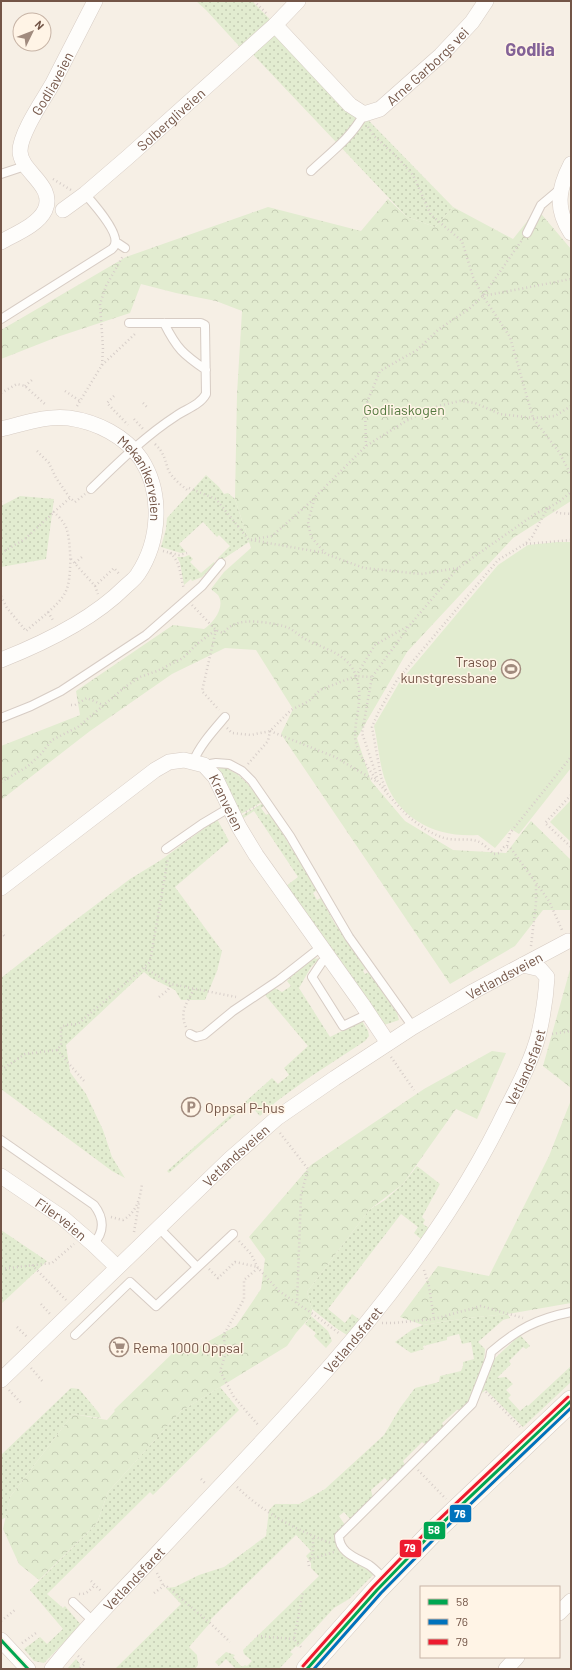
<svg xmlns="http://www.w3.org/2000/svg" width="572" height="1670" viewBox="0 0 572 1670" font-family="Barlow,sans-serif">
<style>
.grass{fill:url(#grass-dots)}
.forest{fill:url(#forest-crowns)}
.pitch{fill:#e2ecd0}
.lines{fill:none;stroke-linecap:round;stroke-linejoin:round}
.lane-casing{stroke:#d7ccc4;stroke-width:10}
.street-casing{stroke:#d7ccc4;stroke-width:16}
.secondary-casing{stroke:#d6cbc2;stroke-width:22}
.path{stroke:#d7cec9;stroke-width:2.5;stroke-dasharray:1 3;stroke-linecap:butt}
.lane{stroke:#fefdfb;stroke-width:8}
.street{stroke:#fefdfb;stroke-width:15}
.secondary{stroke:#fefdfb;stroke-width:21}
.bus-1-casing{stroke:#fff4e6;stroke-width:6}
.bus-2-casing{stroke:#fff4e6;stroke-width:6}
.bus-3-casing{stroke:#fff4e6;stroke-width:6}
.bus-1{stroke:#00a651;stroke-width:3}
.bus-2{stroke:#0072bc;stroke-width:3}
.bus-3{stroke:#ed1b2f;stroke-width:3}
.labels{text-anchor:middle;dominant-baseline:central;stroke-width:3;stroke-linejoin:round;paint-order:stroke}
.street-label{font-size:14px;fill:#735547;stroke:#fff4e6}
.park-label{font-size:14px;fill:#53793f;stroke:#fff4e6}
.poi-label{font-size:14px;fill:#735547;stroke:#fff4e6;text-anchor:start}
.district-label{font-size:18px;font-weight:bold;fill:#836297;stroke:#fff4e6}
.line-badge{stroke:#fff4e6;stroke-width:1.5}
.badge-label{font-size:11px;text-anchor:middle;font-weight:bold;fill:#fff}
</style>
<defs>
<pattern id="grass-dots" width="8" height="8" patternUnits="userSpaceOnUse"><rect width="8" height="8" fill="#e2ecd0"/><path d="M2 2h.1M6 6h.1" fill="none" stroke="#c5ccb4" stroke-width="1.8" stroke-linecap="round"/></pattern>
<pattern id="forest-crowns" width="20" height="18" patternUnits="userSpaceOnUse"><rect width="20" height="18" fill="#e2ecd0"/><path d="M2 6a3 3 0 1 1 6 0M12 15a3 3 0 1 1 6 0" fill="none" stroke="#c5ccb4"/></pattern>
</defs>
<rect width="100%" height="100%" fill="#f6efe5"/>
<path class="grass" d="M196 1H252L453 207 435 227 407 217 244 45 239 46 206 10Z
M206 475 219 487 224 494 228 493 235 499 249 542 220 561 218 558 230 546 219 535 217 537 203 522 179 544 186 552 181 553 161 547 166 529 167 518Z
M20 496 54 499 46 559 1 567V506Z
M189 555 193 559 190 562 201 573 214 562 215 564 202 577 192 581 191 579 184 585 180 563 177 557H184Z
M222 767C242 773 249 786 262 802L239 815 217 769Z
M263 803 265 805 261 808 266 815 270 813 317 890 313 893 317 900 321 898 335 924 366 968 363 971 365 974 369 972 397 1013 399 1020 384 1025 286 886 298 877 254 811 242 819 241 816Z
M217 819 229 841 175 887 222 951 217 971 205 1000H181L175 990 151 978 144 972 66 1045 70 1072 86 1094 103 1130 112 1157 125 1178 112 1171 1 1089V978L69 925 130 879 161 860Z
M312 958 319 959 311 967 299 988 330 1037 362 1021 368 1031 369 1036 365 1041 310 1077 277 1101 260 1116 248 1103 169 1173 167 1171 272 1078 278 1084 289 1075 284 1068 308 1046 265 995 273 987 282 992 291 986 287 981 289 979 302 965Z
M417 1166 440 1184 422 1217 425 1220 423 1224 429 1228 421 1239 414 1233 418 1227 401 1214 328 1309 345 1323 352 1314 360 1320 347 1335 336 1328 312 1309 307 1292 369 1210 385 1200 403 1184Z
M1 1230 47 1261 1 1304Z
M508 1314 510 1318 503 1320 478 1342 485 1349 483 1371 494 1359 520 1335 530 1346 526 1349 523 1347 509 1361 511 1364 497 1378 506 1377 513 1384 506 1390 511 1395 508 1398 520 1411 527 1405 528 1406 571 1366V1382L523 1427 486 1390 469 1402 460 1411 458 1409 442 1423 444 1427 426 1445 422 1442 403 1461 405 1465 388 1482 385 1478 371 1490 373 1498 350 1519 344 1512 339 1516 345 1525 336 1541 374 1574 349 1599 334 1608 298 1647 296 1646 290 1652 293 1654 279 1669H236L226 1659 219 1666 215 1662 226 1652 235 1655 233 1657 242 1667 245 1665 247 1666 252 1661 244 1654 243 1650 319 1576 311 1568V1563L306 1556 311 1551 296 1535 211 1619 210 1623 189 1647 197 1655 198 1665 195 1669H115L181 1604 166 1588 175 1587 199 1575 224 1567 266 1536 269 1510 275 1504H299L325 1489 384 1435 400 1408 415 1388 439 1382 440 1376 461 1371 463 1366V1362L474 1359 471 1342 462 1344 459 1334 447 1337V1340L423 1346 424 1349 411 1353 395 1342 413 1329 423 1325 467 1318Z
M311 1316 328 1331 332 1341 326 1348 314 1336 316 1333 305 1324Z
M220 1387 239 1410 153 1495 150 1492 47 1594 63 1608 65 1606 81 1625 44 1663 34 1661 24 1649 40 1637 47 1644 63 1629 30 1590 97 1523 108 1492 181 1411Z
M71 1388 79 1389 99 1413 101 1418 73 1414 10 1497 6 1517 1 1520V1455Z
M76 1659 80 1664 79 1669H67Z"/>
<path class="forest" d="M388 199 407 217 435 227 453 207 513 239 537 209 571 249V501L513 538 407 652 357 738 371 781 405 821 453 850 506 853 531 821 571 860V910H543L515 946 450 984 281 734 293 709 256 650 225 648 172 674 90 731 1 800V746L80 715 76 691 173 625 204 629C213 623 226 607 218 595 216 593 213 591 211 589L224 572 251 548 235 499 237 394 242 311 216 301 176 293 141 284 130 313 57 337 1 359V330L126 257 268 207 361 231Z
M571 966V1088L543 1066Z
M492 1051 506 1053 477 1119 456 1109 403 1184 369 1210 307 1292 312 1309 311 1316 296 1333 287 1346 181 1411 108 1492 97 1523 39 1580 19 1564 3 1529 10 1497 73 1414 107 1420 115 1411 114 1410 180 1346 191 1351 236 1326 261 1289 265 1259 249 1237 311 1165 424 1089Z
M571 1100V1303L508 1314 467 1318 423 1325 400 1317 438 1266 489 1276 549 1156Z"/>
<path class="pitch" d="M557 542H571V768L519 834 511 829 495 848 478 835C436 838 397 819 384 777 379 761 378 743 374 726L399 683 498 565 528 545Z
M571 800V842L550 822Z"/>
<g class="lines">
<g class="lane-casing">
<path id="lane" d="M311 171C330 153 351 138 364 114
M1 174 25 166
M527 233 541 205 560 189
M116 242 125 248
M1 319 112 249C113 248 115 245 115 244 119 232 93 203 85 194
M164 323C177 349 183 354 206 370
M91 489C118 463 145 436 176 416 186 409 200 405 206 394L205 325 201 323H129
M1 718 31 706 61 691 146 635 202 586 221 563
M193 762C200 745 213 731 225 717
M204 765 216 763 229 764 242 771 252 781 290 836 349 937 413 1027
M166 849 202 824 229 808
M329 958 322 962 312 977 343 1026 368 1014
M190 1034 196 1037 204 1035 233 1011 279 980 321 947
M1 1140 94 1205C104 1218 105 1232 93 1244
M158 1227 197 1267
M75 1335 130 1282 156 1306 233 1234
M385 1580C380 1575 375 1569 369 1565 357 1558 339 1553 339 1536L472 1404 490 1358 491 1352C518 1329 536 1319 571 1312
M73 1602 94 1622"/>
</g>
<g class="street-casing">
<g id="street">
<path id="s1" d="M275 25 350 105 364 114 380 109 441 55 472 22 486 1"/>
<path d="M571 164C558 189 555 209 571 233"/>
<path id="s2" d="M63 210 85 194 128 157 275 25 298 1"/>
<path id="s3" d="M1 242C15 234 38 225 45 210 56 185 20 172 20 151 20 133 44 99 53 83 67 56 81 28 95 1"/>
<path id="s4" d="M1 429C23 424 47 415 69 418 97 422 125 436 141 459 163 493 160 541 138 574 135 579 129 583 125 587 92 620 44 643 1 660"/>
<path id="s5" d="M1 888 155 770 169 762 184 760 204 765 215 777 239 827 256 855 362 1004 388 1043"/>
<path id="s6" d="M1 1176 63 1218 93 1244 117 1267"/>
<path id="s7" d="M1 1380 230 1159 277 1118 335 1078 413 1027 474 991 568 941"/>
<path d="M559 1613 571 1601"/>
<path d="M1 1640 28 1669"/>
<path id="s8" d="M52 1669C86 1626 126 1587 163 1547 286 1415 417 1287 499 1124 513 1095 531 1065 539 1033 543 1015 546 996 547 977L540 969 523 965"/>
<path d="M506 1669 517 1657"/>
</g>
</g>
<g class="secondary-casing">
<path id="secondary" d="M307 1669 377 1590 433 1532 571 1401"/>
</g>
<path class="path" d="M254 1 268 15
M368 127 374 136 397 157 413 175 431 215 462 241 473 277 483 296 510 337 533 418 559 452 571 475
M53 179 71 190
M483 296 571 279
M102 365 103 348 100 304 106 286 123 256
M25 386 33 379
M65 391 80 401
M1 393 17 384 25 386 46 405
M114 396 107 403 128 425
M143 403 147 407
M77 406 102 365 136 333
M134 419 143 429
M155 444C164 453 164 457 168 469 171 477 180 484 187 490
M366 446 365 407 380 371 417 350 439 329 469 309 483 296 522 240
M37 451 49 463 56 478 70 498
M189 488 216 499 249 540 272 536 315 498
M1 502 3 503
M251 540 325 553
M526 544 571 540
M163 551 179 555 187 553
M1 553 25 539 54 512
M170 553C181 562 180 576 184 589
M71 559 95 586 98 594
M75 563 82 557
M458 568 421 574 364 568 326 554 311 537 308 522 315 497 366 446 406 421 438 406 460 401 475 403 500 414 533 418 555 416 571 406
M95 586 114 568 120 575
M1 596 7 608 26 631C38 620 59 606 66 591 72 578 71 544 67 530 65 523 59 517 54 512L70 498 75 502 85 494
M192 605 216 630 223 633C226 630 229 627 233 625 245 618 276 623 289 628 296 632 302 638 309 641 328 650 349 655 356 676 364 698 355 716 355 736 355 757 389 797 404 812 415 823 429 833 444 838 455 841 467 838 477 841 483 843 489 850 494 854L499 853 504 847H510L549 901 562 930
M48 612 54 622
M216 630 202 691 219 710
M356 676 375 645 408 626
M71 705H75L87 698 103 705
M227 728 232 733 251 735 270 731 291 710 309 701 320 690 356 676 372 677
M270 731 335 757 376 781
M248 764 268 741 270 731
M377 777 362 733 372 677 410 625 458 568 535 514 559 502 571 492
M1 782 27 767 41 754 52 740 78 727 125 687 140 677 157 671 183 658 197 644 216 630
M386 790 381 777 372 727 378 713 397 680 498 560 525 544 532 537 548 507 558 513 571 514
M571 795 545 823 571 847
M246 812 257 806
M507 846 510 833 571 757
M1 932 6 938
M531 946 536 903V883
M145 968 171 984 236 997
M159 997 168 990 171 984
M186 1027C179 1012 187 1003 194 989
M552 1034 571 1031
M57 1050 84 1081
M391 1057 414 1090
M1 1070 25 1054 57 1050 61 1045V1027L66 1025 78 1024 150 962 168 858
M280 1133 308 1169 301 1195 297 1303
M111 1217 123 1220C137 1212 140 1198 142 1184
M134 1232 139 1203
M239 1241 251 1254 258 1268 279 1291 313 1314 340 1334
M32 1265 66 1300
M258 1268 244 1280V1299L224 1334 225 1356 220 1371 234 1397 259 1426
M1 1269 52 1263 74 1244
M209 1269 218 1278 235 1262 258 1267
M424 1270 429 1286 434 1319
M41 1304 50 1314
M382 1323H393L434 1319 481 1306 523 1318
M17 1327 27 1337
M31 1368 44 1383
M9 1390 22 1404
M486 1392 520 1427
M418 1470 446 1499
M201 1479 206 1484
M237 1487C264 1513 296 1530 331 1543
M311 1559 313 1552V1536
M309 1566 308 1560 334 1552
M157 1573 163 1585
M91 1581 102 1592
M154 1593 165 1585 210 1623 230 1642
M79 1594C86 1595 90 1590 95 1585
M1 1621 16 1609
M257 1636 294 1639
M22 1643 36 1633
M301 1647 294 1639 303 1592
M78 1656 85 1663 79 1669"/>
<use href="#lane" class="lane"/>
<use href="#street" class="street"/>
<use href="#secondary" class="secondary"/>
<g class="bus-1-casing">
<path id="bus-1" d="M1 1640 28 1669
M307 1669 377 1590 433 1532 571 1401"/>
</g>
<g class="bus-2-casing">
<path id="bus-2" d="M314 1669 381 1593 437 1536 571 1408"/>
</g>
<g class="bus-3-casing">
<path id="bus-3" d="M303 1666 373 1587 429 1529 568 1397"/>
</g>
<use href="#bus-1" class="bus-1"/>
<use href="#bus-2" class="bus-2"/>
<use href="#bus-3" class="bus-3"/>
</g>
<defs>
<g id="stadium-ring" transform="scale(1)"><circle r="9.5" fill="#fff4e6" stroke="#a18b7e" stroke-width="1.5"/><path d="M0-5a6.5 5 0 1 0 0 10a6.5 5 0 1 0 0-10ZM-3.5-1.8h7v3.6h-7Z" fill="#a18b7e"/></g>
<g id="parking-ring" transform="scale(1)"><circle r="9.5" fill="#fff4e6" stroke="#a18b7e" stroke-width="1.5"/><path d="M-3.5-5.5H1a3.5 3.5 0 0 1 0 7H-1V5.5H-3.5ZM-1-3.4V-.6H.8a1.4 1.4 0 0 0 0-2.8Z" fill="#a18b7e"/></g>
<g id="supermarket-ring" transform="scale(1)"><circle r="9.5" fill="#fff4e6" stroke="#a18b7e" stroke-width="1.5"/><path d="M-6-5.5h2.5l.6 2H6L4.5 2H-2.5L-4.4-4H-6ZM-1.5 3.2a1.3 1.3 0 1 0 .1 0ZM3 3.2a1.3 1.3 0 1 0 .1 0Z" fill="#a18b7e"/></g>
</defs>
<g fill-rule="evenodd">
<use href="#stadium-ring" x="511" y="669"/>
<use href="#parking-ring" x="191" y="1107"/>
<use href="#supermarket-ring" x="119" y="1347"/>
</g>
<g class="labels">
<g class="street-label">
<text stroke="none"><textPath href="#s1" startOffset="207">Arne Garborgs vei</textPath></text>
<text stroke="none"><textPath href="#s3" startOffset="198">Godliaveien</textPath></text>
<text stroke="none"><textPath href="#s2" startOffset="141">Solbergliveien</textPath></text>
<text stroke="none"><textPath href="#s4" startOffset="172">Mekanikerveien</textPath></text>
<text stroke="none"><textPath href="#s5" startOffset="290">Kranveien</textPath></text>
<text stroke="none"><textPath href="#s7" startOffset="649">Vetlandsveien</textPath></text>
<text stroke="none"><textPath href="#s8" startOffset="770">Vetlandsfaret</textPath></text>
<text stroke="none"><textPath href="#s7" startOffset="325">Vetlandsveien</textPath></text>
<text stroke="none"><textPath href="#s6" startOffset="74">Filerveien</textPath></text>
<text stroke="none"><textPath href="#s8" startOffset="446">Vetlandsfaret</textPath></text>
<text stroke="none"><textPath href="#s8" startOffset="122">Vetlandsfaret</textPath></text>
</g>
<g class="park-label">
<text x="404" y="409">Godliaskogen</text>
</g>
<g class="poi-label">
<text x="497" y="661" text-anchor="end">Trasop<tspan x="497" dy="16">kunstgressbane</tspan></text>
<text x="205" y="1107">Oppsal P-hus</text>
<text x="133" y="1347">Rema 1000 Oppsal</text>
</g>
<g class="district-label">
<text x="530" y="49">Godlia</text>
</g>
</g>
<g class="line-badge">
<rect x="449" y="1504" width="23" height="19" rx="4" fill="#0072bc"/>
<rect x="423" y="1521" width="23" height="19" rx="4" fill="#00a651"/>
<rect x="399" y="1539" width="23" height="19" rx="4" fill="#ed1b2f"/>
</g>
<g class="badge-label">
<text x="460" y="1518">76</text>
<text x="434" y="1534">58</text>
<text x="410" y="1552">79</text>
</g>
<rect width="572" height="1670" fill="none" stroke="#735547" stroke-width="4"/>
<rect x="420" y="1586" width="140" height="72" fill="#fff4e6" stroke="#c7b4a6"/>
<rect x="428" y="1599" width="20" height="6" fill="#00a651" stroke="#c7b4a6"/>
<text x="456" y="1606" font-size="12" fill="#735547">58</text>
<rect x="428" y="1619" width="20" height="6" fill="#0072bc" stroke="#c7b4a6"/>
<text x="456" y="1626" font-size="12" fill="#735547">76</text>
<rect x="428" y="1639" width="20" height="6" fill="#ed1b2f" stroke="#c7b4a6"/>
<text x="456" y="1646" font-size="12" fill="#735547">79</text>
<g transform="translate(32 32) rotate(47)"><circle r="19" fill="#fff4e6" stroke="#c7b4a6"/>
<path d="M0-3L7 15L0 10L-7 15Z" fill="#a18b7e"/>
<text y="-6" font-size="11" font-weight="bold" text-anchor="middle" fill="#735547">N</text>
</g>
</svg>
